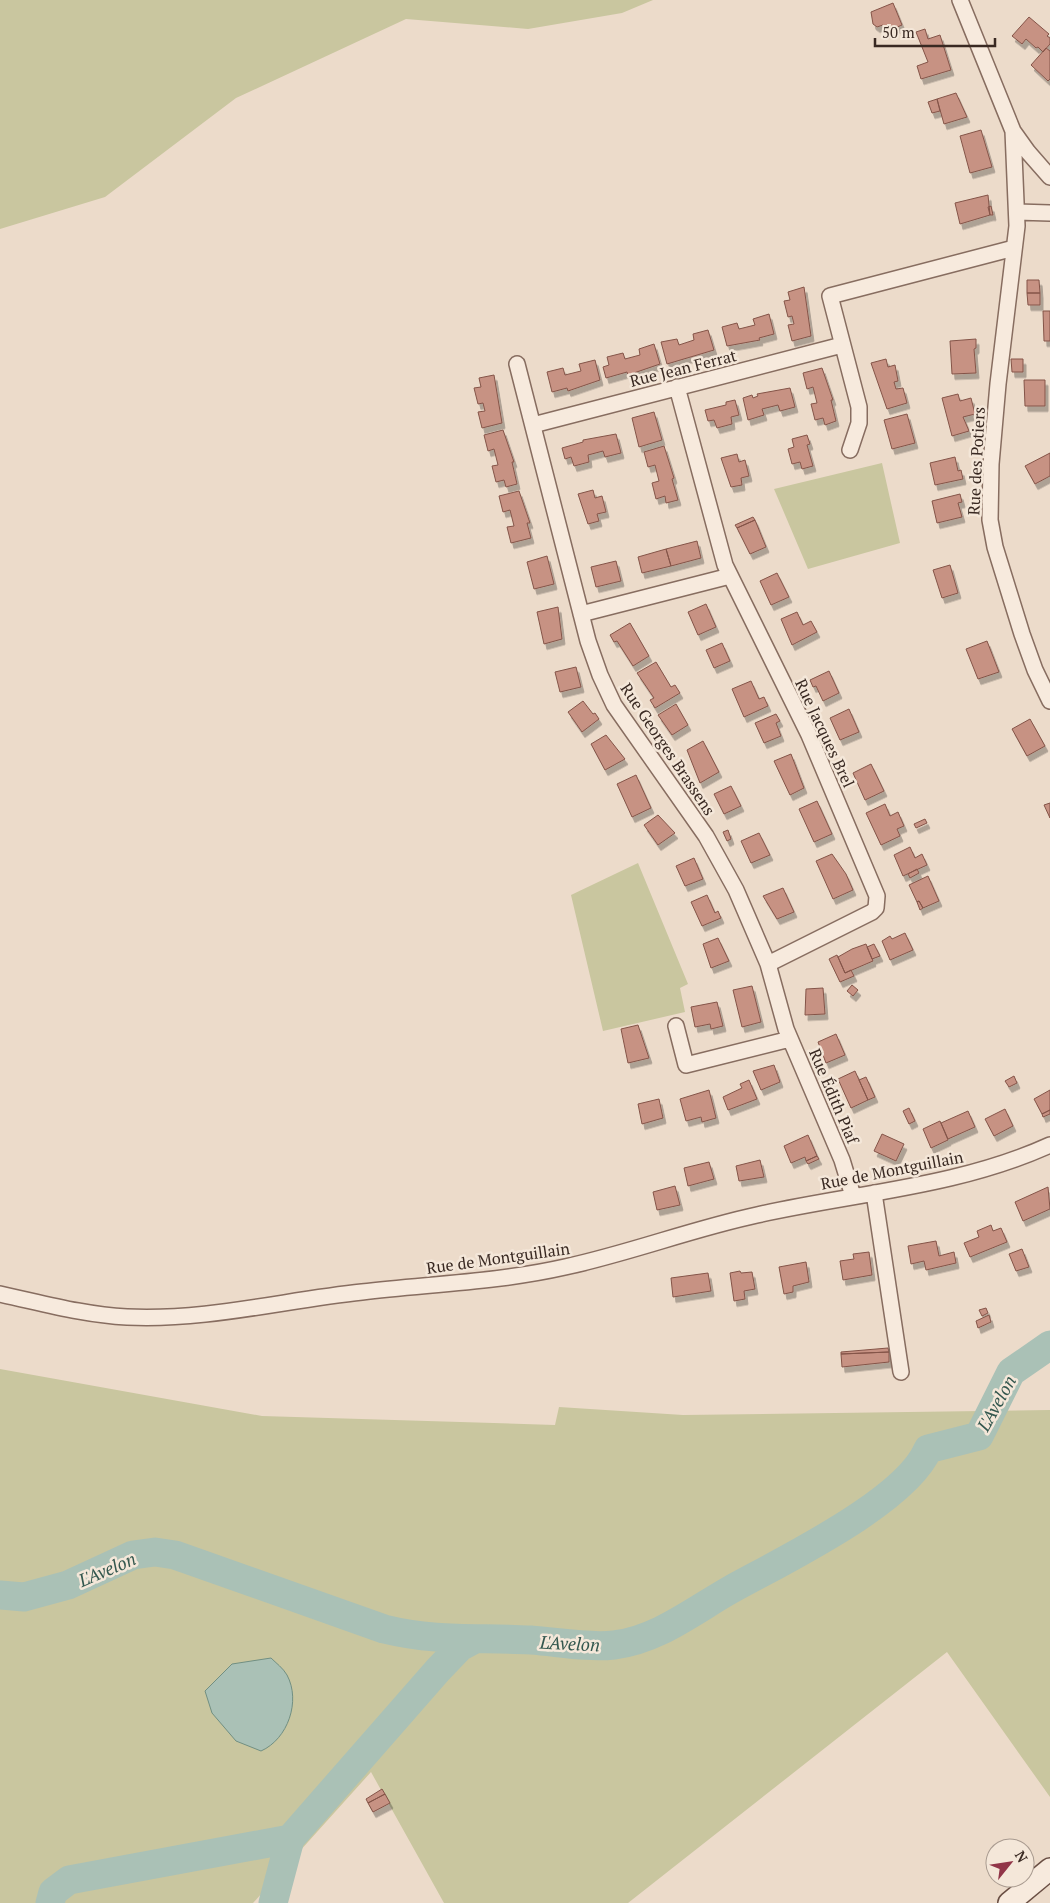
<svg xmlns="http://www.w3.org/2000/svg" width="1050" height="1903" viewBox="0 0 1050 1903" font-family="'PT Serif',serif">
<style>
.green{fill:#c9c69f}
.water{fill:#aac1b6;stroke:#718f82}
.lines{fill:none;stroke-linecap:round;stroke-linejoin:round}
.river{stroke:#aac1b6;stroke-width:29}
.building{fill:#c79283;stroke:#845448;filter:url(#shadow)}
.street-casing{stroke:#876d60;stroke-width:18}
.secondary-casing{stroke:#694e43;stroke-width:24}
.street{stroke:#f7eadd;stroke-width:15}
.secondary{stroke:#f7eadd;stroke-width:21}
.labels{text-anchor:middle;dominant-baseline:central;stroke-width:5;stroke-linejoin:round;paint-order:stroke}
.street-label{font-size:16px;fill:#392922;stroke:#f4e7d9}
.water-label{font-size:18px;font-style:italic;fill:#33574e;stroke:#f4e7d9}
</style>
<defs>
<filter id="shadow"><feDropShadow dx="3" dy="5.5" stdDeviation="0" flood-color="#0004"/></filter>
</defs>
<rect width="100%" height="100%" fill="#ecdbca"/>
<path class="green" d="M0 0H653L622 13 528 29 406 19 236 98 105 197 0 229Z
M882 463 900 543 808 569 774 489Z
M638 863 688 984 680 988 685 1012 603 1031 571 895Z
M0 1369 262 1416 555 1425 559 1407 683 1415 1050 1410V1797L947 1652 628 1903H444L371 1772 253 1903H0Z"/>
<path class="water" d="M271 1658C276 1663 283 1668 287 1675 301 1701 288 1739 261 1751L236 1741 212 1713 205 1691 232 1664Z"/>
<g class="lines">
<path class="river" d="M0 1595 24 1597 68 1585 133 1555 155 1552 175 1555 384 1629C437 1642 478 1637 531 1640 558 1642 588 1648 614 1645 657 1640 693 1611 730 1590 780 1562 906 1502 928 1449L979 1436 1011 1372 1050 1345
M50 1903 53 1892 69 1880 290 1839 438 1670 460 1647 475 1639
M273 1903 290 1839"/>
</g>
<path class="building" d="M893 3 902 25 886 32 883 25 877 27 873 24 871 12Z
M1029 17 1049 34 1047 36 1050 38V44L1043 52 1038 47 1036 48 1026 39 1022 44 1012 36Z
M925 29 928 39 940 35 951 70 921 79 917 66 928 62 916 32Z
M1046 48 1050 51V79L1048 81 1031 65Z
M956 93 967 117 944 124 937 99Z
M937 99 940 111 932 113 928 102Z
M981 130 992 167 970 173 960 136Z
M988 195 990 215 960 224 955 203Z
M991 206 993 215H990L988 207Z
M1027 280H1039L1040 293H1027Z
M804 287 811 336 792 341 788 325 794 324 792 316 788 317 784 301 790 300 788 292Z
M1027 293H1040V305H1028Z
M1043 311H1050V341H1044Z
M769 314 774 334 759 338 760 340 727 346 722 327 737 323 739 329 755 325 753 319Z
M708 330 714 350 667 364 661 342 677 339 679 345 694 340 693 334Z
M976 339V348L974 349 976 373 952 374 950 341Z
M654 344 660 364 628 375 627 372 606 378 603 367 609 365 607 357 623 353 625 359 640 355 639 349Z
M886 359 888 367 895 365 898 381 894 382 896 389 903 388 907 403 887 409 871 363Z
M1011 359H1023V372H1012Z
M595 360 600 380 568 391 567 388 552 392 547 372 563 368 565 375 581 371 579 364Z
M822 368 833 400H831L836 421 825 425 823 418 815 420 811 404 817 403 813 387 807 389 803 373Z
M494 375 502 423 482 428 478 412 485 411 483 403 478 404 474 388 481 387 479 378Z
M1024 380H1045V406H1025Z
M790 388 795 407 780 411 778 405 762 409 764 415 748 420 743 398 752 395 753 398 758 396 757 394Z
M958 394 960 401 971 398 975 414 963 417 969 431 952 436 942 398Z
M735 400 739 415 731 417 732 424 717 428 714 420 708 421 705 410 726 405V402Z
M654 412 662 440 639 447 632 418Z
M907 414 915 443 892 449 884 420Z
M503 430 514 462H512L517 484 506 487 504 480 496 482 492 466 498 465 494 449 488 451 484 435Z
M616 434 621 453 605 457 603 451 588 455 589 462 574 466 571 457 565 459 562 448 583 442V440Z
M807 435 810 444 807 445 813 466 802 469 800 462 792 464 788 449 794 447 792 439Z
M664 446 674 478 672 479 678 500 666 503 665 496 656 499 652 483 659 481 655 465 648 467 644 452Z
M1050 453V476L1035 484 1025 466Z
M737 454 739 462 745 460 749 476 741 478 742 485 731 487 721 458Z
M955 457 958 471 961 470 963 479 935 485 930 463Z
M593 490 595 498 602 496 606 512 597 514 599 521 588 524 578 494Z
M519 491 530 523H527L531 538 511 543 507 527 514 526 510 510 503 512 499 496Z
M960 494 962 502 958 503 962 517 937 523 932 501Z
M753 517 755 520 737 528 735 525Z
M755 520 766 547 750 554 737 528Z
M697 541 701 558 671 566 666 549Z
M666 549 671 566 642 573 638 557Z
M547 556 554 584 534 589 527 562Z
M616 561 621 581 596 587 591 567Z
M950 565 958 593 942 598 933 570Z
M777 573 789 597 771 605 760 581Z
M706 604 716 627 698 635 688 612Z
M558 607 562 639 544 644 537 612Z
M797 612 803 625 811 621 817 632 792 645 781 619Z
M630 623 649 656 633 666 617 641 614 642 610 635Z
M987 641 999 672 978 679 966 649Z
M722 643 730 661 714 668 706 650Z
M656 662 671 687 675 685 680 693 655 708 650 700 654 698 637 673Z
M576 667 581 687 560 692 555 672Z
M829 671 839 693 823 701 816 686 813 687 810 680Z
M751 681 759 699 764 697 768 706 744 717 732 689Z
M583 701 593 714 595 713 599 719 582 732 568 712Z
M676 704 688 725 672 735 658 715Z
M849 709 859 732 840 740 830 718Z
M776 714 780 721 776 723 781 736 764 743 755 723Z
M1030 719 1045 746 1027 756 1012 729Z
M606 735 625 759 605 770 591 744Z
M703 741 719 772 700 783 687 750Z
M791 754 804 788 790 795 774 761Z
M871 764 884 791 865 800 853 773Z
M636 775 651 808 632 817 617 784Z
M731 786 741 806 724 814 714 794Z
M817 801 832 834 814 842 799 809Z
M1050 803V818L1044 805Z
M885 804 890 816 898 812 904 826 897 829 900 836 881 845 866 813Z
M658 815 675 833 658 845 644 825Z
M925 819 927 823 916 828 914 824Z
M728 830 731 839 727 841 723 832Z
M759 833 770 855 751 863 741 841Z
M910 847 915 858 922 854 927 865 903 876 894 855Z
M832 854 846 874 853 890 833 899 816 861Z
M694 858 703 879 685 886 676 866Z
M917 869 919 873 910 878 908 874Z
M928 876 939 901 923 908 919 901 917 902 909 885Z
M783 888 794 912 777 919 763 896Z
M707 895 715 913 718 911 721 918 702 926 691 902Z
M919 901 923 908 920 910 917 902Z
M905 933 913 950 890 960 882 941 890 936 892 939Z
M718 938 729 961 711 968 703 944Z
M866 944 873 961 845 973 838 957 852 949Z
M874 944 880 956 872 959 867 947Z
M837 955 845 973 851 970 854 976 840 982 829 959Z
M852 985 858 990 853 996 847 991Z
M752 986 761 1022 742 1027 733 990Z
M823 988 825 1014 805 1015 806 989Z
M717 1002 723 1026 711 1029 710 1024 695 1027 691 1007Z
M638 1025 649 1058 628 1063 621 1029Z
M836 1034 845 1055 826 1063 818 1042Z
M774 1065 780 1082 761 1090 753 1071Z
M855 1071 868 1100 851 1108 838 1079Z
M1014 1076 1017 1083 1009 1087 1005 1081Z
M866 1077 875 1097 868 1100 859 1080Z
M749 1080 757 1099 728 1110 723 1097 742 1088 740 1084Z
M709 1090 716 1118 702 1122 701 1117 686 1121 680 1099Z
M1050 1090V1110L1042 1114 1034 1099Z
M659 1099 663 1118 642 1124 638 1104Z
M909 1108 915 1121 909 1124 903 1111Z
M1005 1109 1013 1126 994 1136 985 1119Z
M1050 1110V1114L1043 1117 1042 1114Z
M968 1111 975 1127 948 1139 941 1123Z
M940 1121 948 1140 931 1148 923 1129Z
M882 1134 904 1144 896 1161 874 1151Z
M808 1135 817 1156 806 1161 805 1157 791 1163 784 1146Z
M817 1156 819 1159 808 1164 806 1161Z
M760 1160 764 1177 739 1181 736 1166Z
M709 1162 714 1179 688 1186 684 1168Z
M675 1186 680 1205 657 1210 653 1192Z
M1048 1187 1050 1209 1023 1221 1015 1202Z
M991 1225 993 1231 1001 1228 1007 1242 970 1257 964 1243 979 1237 977 1231Z
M936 1241 939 1256 954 1252 956 1263 926 1270 924 1261 911 1264 908 1246Z
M1022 1249 1029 1267 1016 1271 1009 1254Z
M869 1252 872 1275 843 1280 840 1261 854 1259 853 1254Z
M806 1262 809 1282 793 1286V1292L784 1294 779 1267Z
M740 1271 741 1273 752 1272 755 1289 744 1291 745 1299 734 1301 730 1273Z
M708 1273 711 1291 673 1297 671 1278Z
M986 1308 988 1313 982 1316 979 1310Z
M989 1315 991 1322 978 1328 976 1321Z
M888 1348 889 1352 841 1354V1352Z
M889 1352V1362L842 1367 841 1354Z
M382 1789 385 1794 368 1803 366 1799Z
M385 1794 390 1803 373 1812 368 1803Z"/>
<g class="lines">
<g class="street-casing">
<path id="street" d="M960 0 1013 131 1028 152 1050 177
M1013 131 1017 226 998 384 991 464 990 520 995 547 1022 634 1035 670 1050 701
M1017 212 1050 213
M517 364 588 641 600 675 614 705 706 836 736 890 768 964 786 1029 842 1160 853 1196
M677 387 725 565 809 735 877 896 876 908 872 912 768 964
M533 425 842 345
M850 450 859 423V407L830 296 1014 248
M581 614 730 576
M676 1026 686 1065 790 1039
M874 1193 901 1372
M0 1294C42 1303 84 1315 127 1317 205 1321 285 1300 362 1292 430 1284 499 1282 565 1267 630 1253 692 1229 757 1215 855 1193 958 1187 1050 1145"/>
</g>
<g class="secondary-casing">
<path id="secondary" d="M1009 1903 1050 1869"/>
</g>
<use href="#street" class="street"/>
<use href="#secondary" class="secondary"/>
</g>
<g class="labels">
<g class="street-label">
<text transform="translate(683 368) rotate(-14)">Rue Jean Ferrat</text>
<text transform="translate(976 461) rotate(-87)">Rue des Potiers</text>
<text transform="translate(825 733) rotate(65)">Rue Jacques Brel</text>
<text transform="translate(668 749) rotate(56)">Rue Georges Brassens</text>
<text transform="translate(834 1096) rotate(67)">Rue Édith Piaf</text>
<text transform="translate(892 1170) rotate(-11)">Rue de Montguillain</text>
<text transform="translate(498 1258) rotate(-8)">Rue de Montguillain</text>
</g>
<g class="water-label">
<text transform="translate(996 1403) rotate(-61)">L'Avelon</text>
<text transform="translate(107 1569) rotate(-23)">L'Avelon</text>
<text transform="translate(570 1643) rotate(3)">L'Avelon</text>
</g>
</g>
<g transform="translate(1010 1863) rotate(60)"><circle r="24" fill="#f4e7d9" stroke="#a99b90"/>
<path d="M0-4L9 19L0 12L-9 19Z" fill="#913548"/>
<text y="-8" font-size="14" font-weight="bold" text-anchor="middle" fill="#392922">N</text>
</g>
<path d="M875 38v8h120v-8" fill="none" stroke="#392922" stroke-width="2.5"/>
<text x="882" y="38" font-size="15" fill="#392922" stroke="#f4e7d9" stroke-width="4" paint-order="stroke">50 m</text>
</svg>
